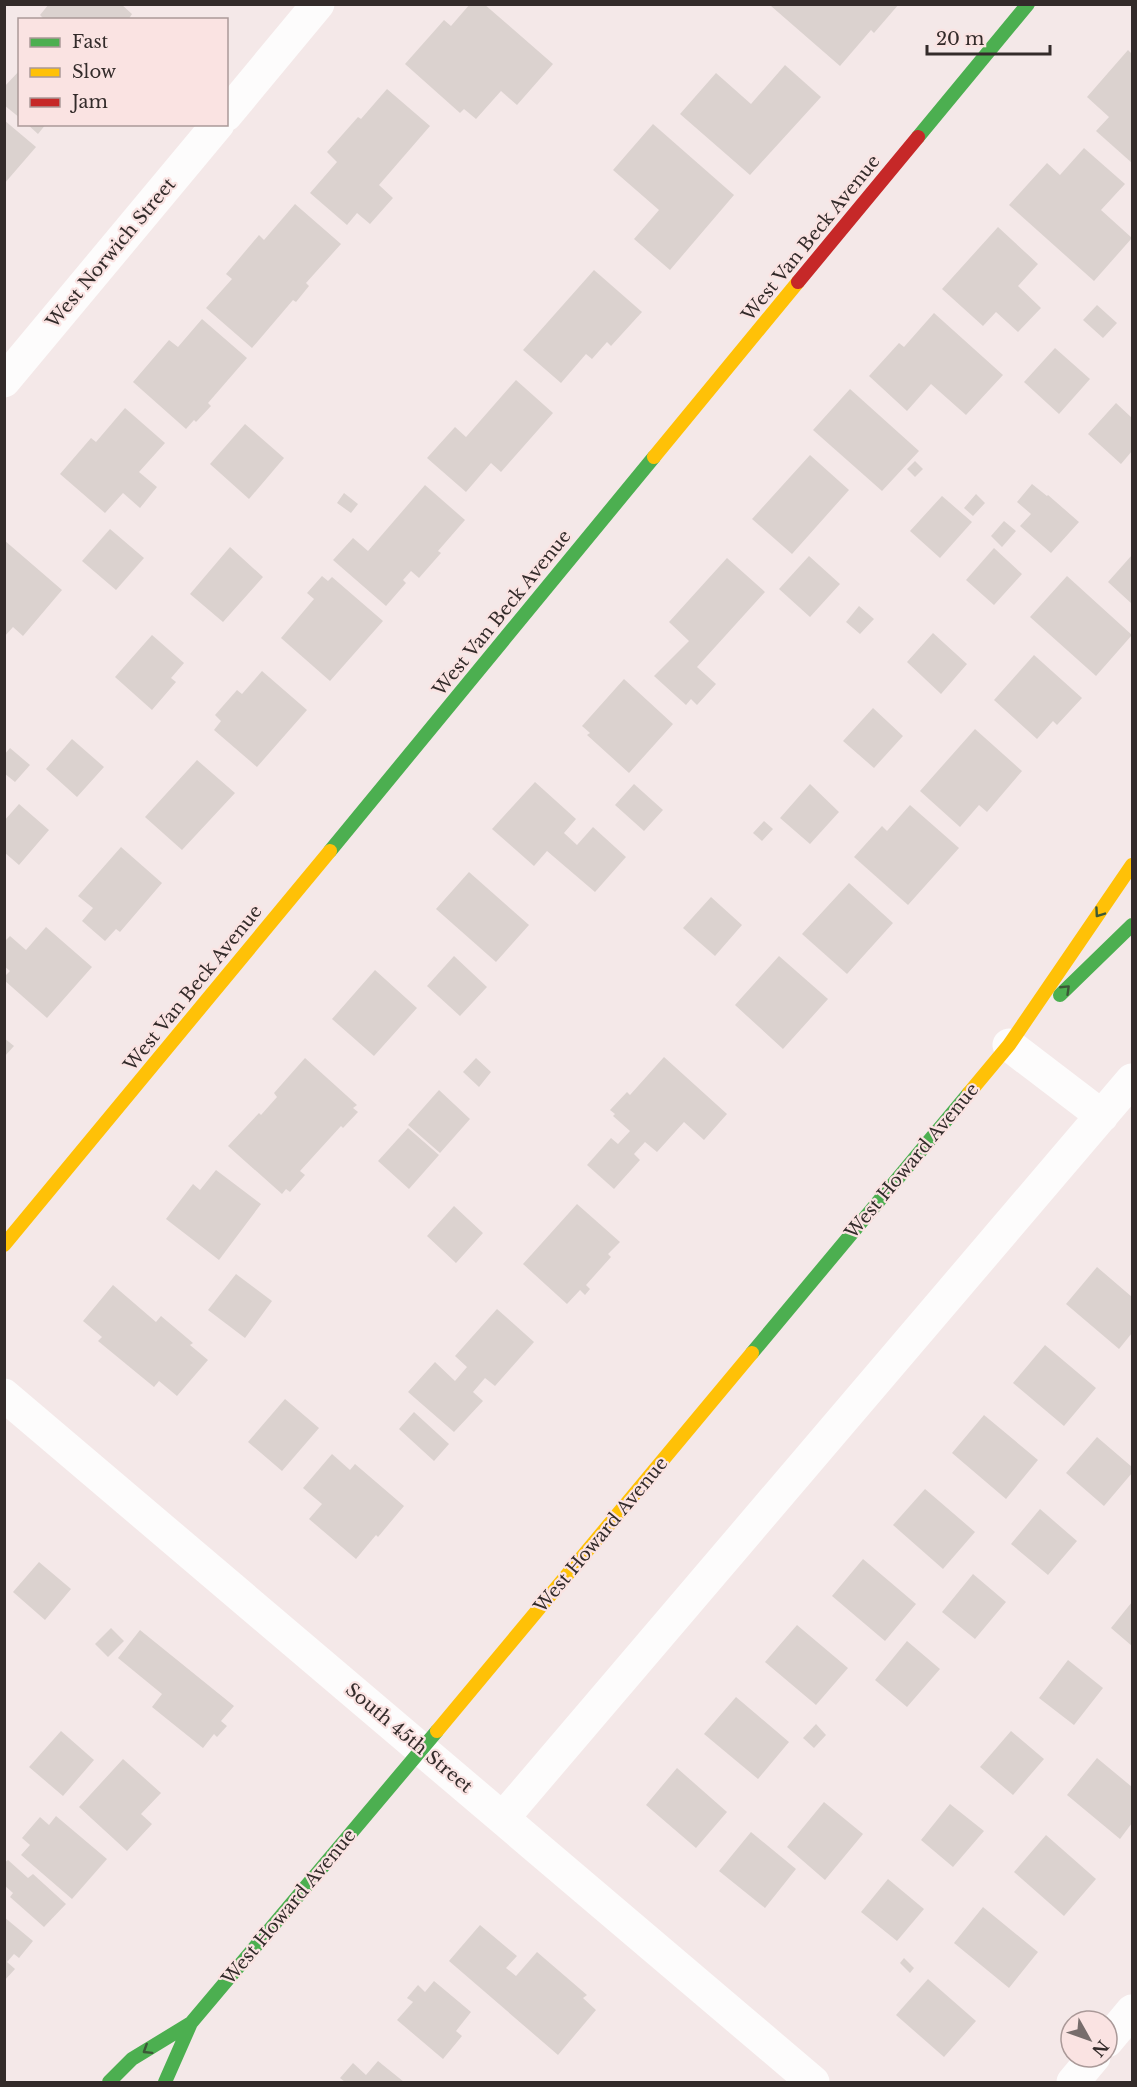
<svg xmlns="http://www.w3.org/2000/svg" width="1137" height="2087" viewBox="0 0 1137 2087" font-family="'Libre Baskerville',serif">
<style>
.building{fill:#dbd2cf}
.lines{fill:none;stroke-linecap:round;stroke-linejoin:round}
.street{stroke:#fdfcfc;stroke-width:33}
.fast{stroke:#4caf50;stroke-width:14}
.slow{stroke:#ffc107;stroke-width:14}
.jam{stroke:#c62828;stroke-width:14}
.oneway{stroke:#3c5937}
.labels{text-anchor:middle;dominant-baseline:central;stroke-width:4.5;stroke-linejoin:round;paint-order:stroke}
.street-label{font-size:18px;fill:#332b2a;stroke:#fae3e2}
</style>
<rect width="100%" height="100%" fill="#f4e8e8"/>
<path class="building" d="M49 4H121L132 14 128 20H45L40 15Z
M470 4H484L553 64 517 105 501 91 476 119 464 109 460 113 405 64 444 20 451 26Z
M772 4H899L874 33 871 30 840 66 771 6Z
M1128 50 1132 54V163L1096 131 1109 117 1087 97Z
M785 65 821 97 750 175 680 114 716 73 751 104Z
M20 70V118L4 105V87Z
M387 89 430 126 379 185 393 198 370 224 357 213 347 225 310 193 337 162 327 152 358 117 361 119Z
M4 120 36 147 4 184Z
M27 124H46L38 134Z
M653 124 734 195 670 270 634 239 659 210 613 170Z
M1084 148 1125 184 1101 210 1132 238 1094 281 1009 205 1047 163 1060 175Z
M295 204 341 244 306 283 309 286 296 302 293 300 252 348 206 308 232 279 226 274 259 235 264 240Z
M998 227 1038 264 1018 286 1041 308 1018 332 996 312 983 326 942 289Z
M594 270 642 312 611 346 607 342 592 359 586 354 561 383 523 350Z
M1097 305 1117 323 1103 338 1083 320Z
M934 313 1003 375 966 415 931 384 907 411 869 376 899 343 904 347Z
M202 319 247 358 208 403 211 406 196 422 194 420 186 429 133 382 169 340 178 347Z
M1055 348 1090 379 1059 414 1024 382Z
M516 380 553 413 501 472 491 463 466 492 427 458 455 427 466 437Z
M850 389 919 451 882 491 813 430Z
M1116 403 1132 418V451L1121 464 1088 434Z
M125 408 165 443 139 472 157 487 140 508 123 493 105 513 60 474 91 438 96 442Z
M245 424 284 458 249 499 210 464Z
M810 455 849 490 792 554 752 519Z
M915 461 923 469 915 477 907 469Z
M1032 484 1047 496 1048 495 1079 522 1051 553 1020 526 1031 514 1017 502Z
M425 485 465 520 438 551 441 553 419 578 411 571 403 580 406 583 386 606 333 560 353 538 368 551Z
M344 493 358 504 351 513 337 503Z
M976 494 985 503 973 516 964 508Z
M942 496 972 522 940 558 910 531Z
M1004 521 1016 531 1002 547 991 536Z
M110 529 144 558 116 590 82 561Z
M4 540 62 590 23 636 13 627 4 637Z
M230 547 263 577 223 622 190 594Z
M994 548 1022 574 994 605 966 580Z
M1132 555V604L1108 582Z
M809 556 840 584 810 617 779 589Z
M727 558 765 592 697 667 716 684 697 705 691 699 686 705 654 676 689 641 669 622Z
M322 576 328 581 332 577 383 621 330 681 281 638 314 599 307 593Z
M1067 576 1132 635 1096 676 1030 617Z
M859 606 874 619 860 634 846 622Z
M933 633 967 664 941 694 907 662Z
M152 635 184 663 171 678 176 682 152 710 115 677Z
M1034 655 1082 698 1057 725 1053 721 1037 739 994 700Z
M262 671 307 710 257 767 214 730 221 721 215 715 237 690 242 694Z
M624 679 673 724 629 773 587 735 590 733 582 726Z
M873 708 903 736 874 768 843 741Z
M975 729 1022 771 987 812 979 805 960 827 920 791Z
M72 739 104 767 77 797 46 769Z
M10 748 30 765 15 782 4 773V755Z
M197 760 235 793 182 850 145 817Z
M535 782 576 819 564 833 577 845 593 827 626 857 595 892 547 851 534 866 492 829Z
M634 784 663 810 644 831 615 805Z
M810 784 839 812 810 844 780 818Z
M19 804 49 830 19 865 4 852V821Z
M910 805 959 848 908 905 854 857 882 826 887 831Z
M764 821 773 829 762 841 753 833Z
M121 847 162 883 120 932 116 929 105 941 82 921 93 908 78 896Z
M469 872 529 925 496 962 436 909Z
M849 883 893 923 847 974 802 934Z
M711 897 742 925 715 956 683 928Z
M46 927 92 967 47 1018 4 980V977L10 971 4 966V942L10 936 26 950Z
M454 956 487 987 460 1016 427 986Z
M779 956 828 999 783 1049 735 1005Z
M375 970 417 1008 374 1056 332 1019Z
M4 1038 14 1046 4 1057Z
M664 1057 727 1114 704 1140 684 1122 657 1152 645 1142 634 1154 640 1160 614 1189 587 1165 611 1138 618 1144 630 1131 613 1116 615 1114 610 1110 627 1092 630 1095Z
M305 1058 357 1105 353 1108 358 1112 343 1128 341 1126 300 1171 305 1175 290 1192 286 1189 282 1194 228 1146 259 1113 261 1115 277 1097 274 1093Z
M476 1058 491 1072 479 1087 463 1072Z
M439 1090 470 1119 440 1153 408 1125Z
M408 1128 439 1155 409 1189 378 1161Z
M216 1170 261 1204 219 1260 166 1219 193 1184 200 1190Z
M577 1204 620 1242 608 1254 611 1257 586 1285 590 1289 585 1295 580 1290 567 1304 523 1264Z
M454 1206 483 1233 456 1263 427 1236Z
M1097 1267 1132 1297V1333L1119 1349 1066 1304Z
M236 1274 272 1301 245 1338 208 1310Z
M113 1285 156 1322 161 1316 193 1343 190 1345 208 1360 177 1396 159 1381 154 1387 98 1341 102 1337 83 1321Z
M497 1309 534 1342 495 1386 485 1378 473 1392 483 1401 454 1432 408 1392 435 1362 455 1381 467 1367 455 1356Z
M1045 1345 1096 1388 1064 1426 1013 1383Z
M285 1399 319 1428 282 1471 248 1442Z
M414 1412 449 1444 434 1461 399 1429Z
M984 1415 1038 1460 1006 1499 952 1453Z
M1097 1437 1132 1467V1473L1104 1506 1066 1473Z
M332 1454 350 1470 355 1464 404 1506 378 1537 376 1535 356 1559 309 1519 322 1504 303 1488Z
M925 1489 975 1532 943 1569 893 1525Z
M1040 1509 1077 1541 1048 1575 1011 1544Z
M863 1559 916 1604 885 1641 832 1596Z
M39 1562 71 1589 45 1620 13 1592Z
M973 1574 1006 1602 975 1639 942 1612Z
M1132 1602V1646L1111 1628Z
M797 1625 848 1668 816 1705 765 1662Z
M111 1628 124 1641 108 1657 95 1644Z
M140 1630 234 1706 221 1721 227 1726 217 1737 214 1734 203 1748 152 1707 162 1694 118 1658Z
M907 1641 940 1669 907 1707 875 1680Z
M1068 1660 1103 1688 1074 1725 1039 1698Z
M736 1697 789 1742 758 1779 704 1734Z
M816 1724 826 1735 814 1748 803 1738Z
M61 1731 94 1760 63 1796 29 1767Z
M1011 1731 1044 1759 1013 1795 980 1767Z
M1097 1758 1132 1787V1823L1120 1839 1067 1795Z
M123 1759 161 1793 141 1814 152 1824 127 1851 79 1807Z
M677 1768 727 1812 696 1848 646 1805Z
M824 1802 863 1834 825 1880 787 1847Z
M950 1804 984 1831 953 1867 921 1840Z
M56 1816 107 1859 72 1899 21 1855 30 1845 22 1838 40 1817 49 1825Z
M751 1832 796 1869 765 1908 719 1871Z
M1046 1835 1096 1879 1064 1916 1014 1872Z
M8 1860 28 1878 33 1874 66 1904 44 1927 10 1897 13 1893 4 1885V1863Z
M888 1879 924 1909 897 1941 861 1912Z
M983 1907 1038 1952 1009 1988 954 1943Z
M4 1917 33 1941 19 1958 14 1954 7 1962 15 1969 4 1981Z
M480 1925 517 1956 506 1968 516 1976 537 1952 587 1995 583 1998 596 2010 558 2055 449 1961Z
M904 1958 914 1968 910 1973 900 1963Z
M928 1979 976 2021 944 2057 896 2015Z
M434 1981 471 2012 456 2031 462 2036 443 2059 397 2020 413 2002 407 1998 418 1985 425 1992Z
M378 2061 404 2082H345L340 2078 353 2063 366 2075Z"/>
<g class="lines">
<path class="street" d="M226 115 318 4
M4 381 218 124
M1009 1045 1102 1116
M4 1395 813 2082
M503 1818 1132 1080
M1107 2041 1132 2011
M1073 2082 1094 2057"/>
<path class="fast" d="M918 137 1028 4
M330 851 654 457
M1060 995 1132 925
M752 1353 969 1093
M109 2082 132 2059 191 2023
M165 2082 191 2023 437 1731"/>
<path class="slow" d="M654 457 798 282
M969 1093 1009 1045 1132 865
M4 1245 330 851
M437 1731 752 1353"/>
<path class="jam" d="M798 282 918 137"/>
</g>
<defs><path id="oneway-chevron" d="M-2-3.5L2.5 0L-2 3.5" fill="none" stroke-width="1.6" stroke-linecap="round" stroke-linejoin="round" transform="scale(1.5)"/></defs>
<g class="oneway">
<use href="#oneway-chevron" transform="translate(1099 913) rotate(125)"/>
<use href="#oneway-chevron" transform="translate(1066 989) rotate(-44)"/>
<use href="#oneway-chevron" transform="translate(147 2050) rotate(148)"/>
</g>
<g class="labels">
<g class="street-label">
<text transform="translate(811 238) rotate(-51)">West Van Beck Avenue</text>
<text transform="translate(111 253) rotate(-50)">West Norwich Street</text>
<text transform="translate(502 613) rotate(-51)">West Van Beck Avenue</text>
<text transform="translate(193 988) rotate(-51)">West Van Beck Avenue</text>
<text transform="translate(912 1161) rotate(-50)">West Howard Avenue</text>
<text transform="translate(601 1535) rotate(-50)">West Howard Avenue</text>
<text transform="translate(409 1738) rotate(40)">South 45th Street</text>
<text transform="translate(289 1907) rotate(-50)">West Howard Avenue</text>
</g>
</g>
<rect width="1137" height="2087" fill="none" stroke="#332b2a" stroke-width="12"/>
<rect x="18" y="18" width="210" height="108" fill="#fae3e2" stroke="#aa9998" stroke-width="1.5"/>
<rect x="30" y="38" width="30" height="9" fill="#4caf50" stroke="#aa9998" stroke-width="1.5"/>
<text x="72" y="48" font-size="18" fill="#332b2a">Fast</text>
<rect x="30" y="68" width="30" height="9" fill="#ffc107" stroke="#aa9998" stroke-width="1.5"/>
<text x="72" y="78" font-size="18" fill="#332b2a">Slow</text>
<rect x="30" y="98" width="30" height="9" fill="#c62828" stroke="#aa9998" stroke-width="1.5"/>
<text x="72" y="108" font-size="18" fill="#332b2a">Jam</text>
<g transform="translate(1089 2039) rotate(130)"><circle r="28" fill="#fae3e2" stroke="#aa9998" stroke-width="1.5"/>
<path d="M0-4.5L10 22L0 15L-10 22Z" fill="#776d6c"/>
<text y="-9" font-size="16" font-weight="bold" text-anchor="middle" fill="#332b2a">N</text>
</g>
<path d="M927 45v9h123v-9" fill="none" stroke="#332b2a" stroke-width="3"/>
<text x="936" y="45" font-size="18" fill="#332b2a" stroke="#fae3e2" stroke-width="4.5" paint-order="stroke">20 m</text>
</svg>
